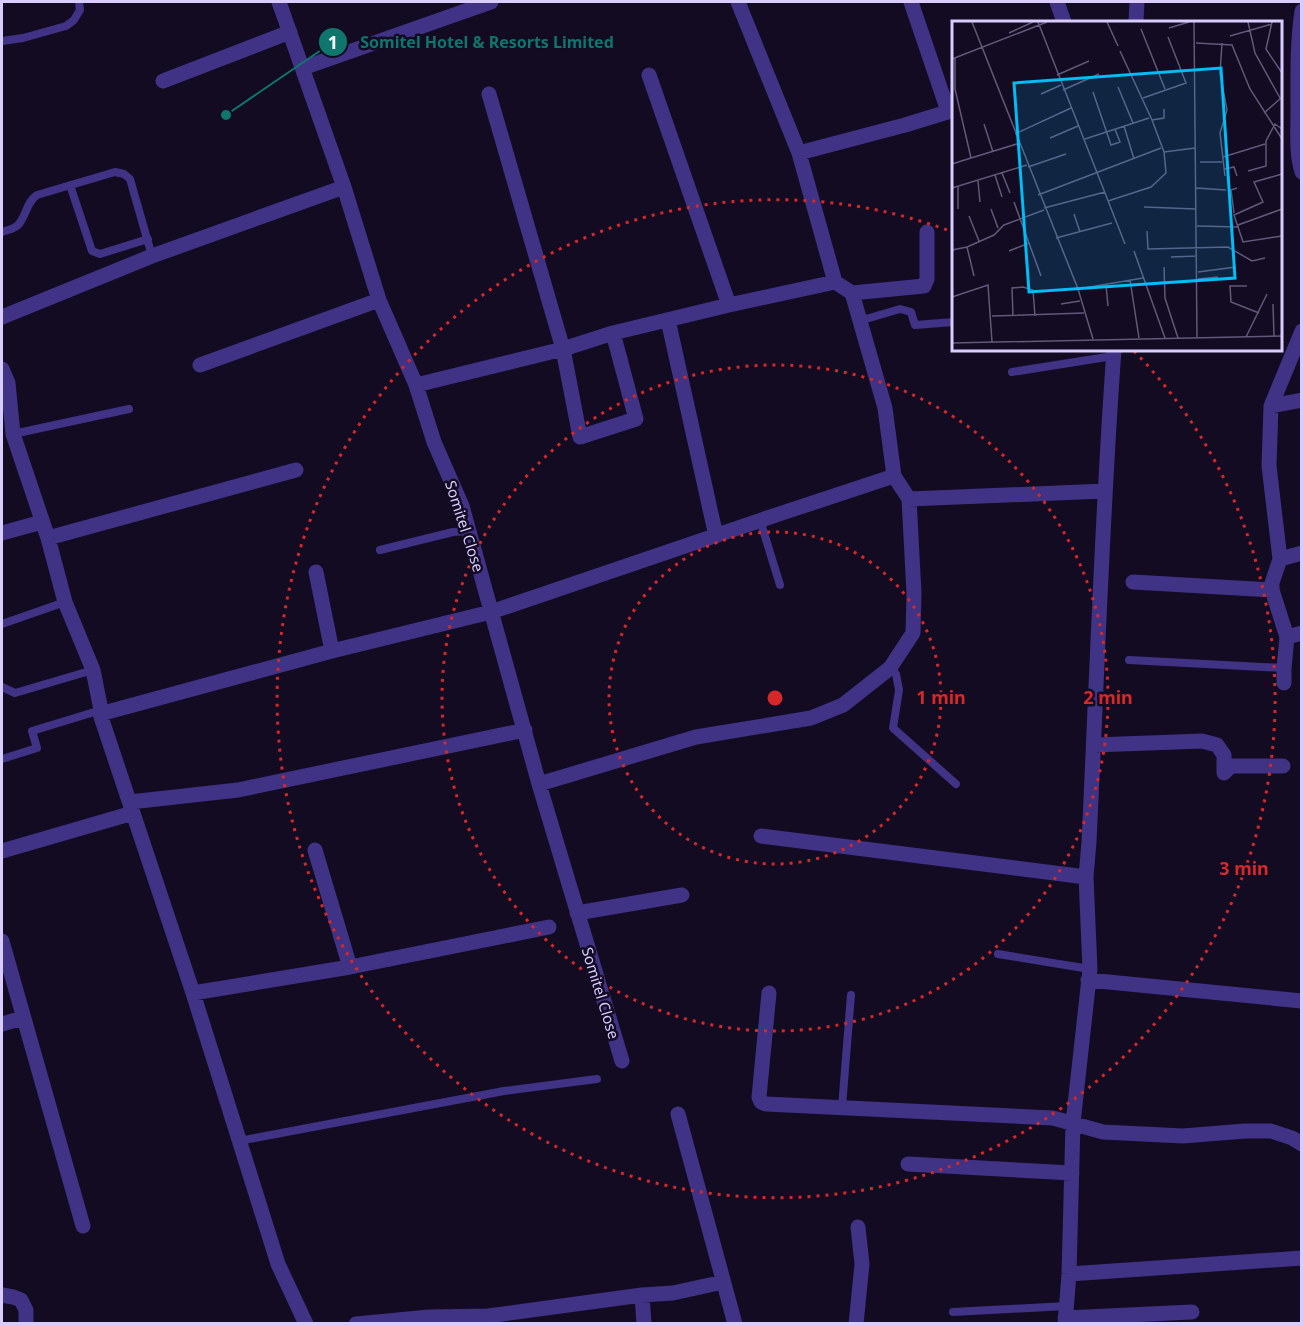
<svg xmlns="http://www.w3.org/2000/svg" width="1303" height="1325" viewBox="0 0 1303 1325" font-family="'Noto Sans',sans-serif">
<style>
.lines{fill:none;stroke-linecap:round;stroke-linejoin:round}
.lane{stroke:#403285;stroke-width:8}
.street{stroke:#403285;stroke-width:15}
.ring{fill:none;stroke:#d62828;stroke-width:3;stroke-dasharray:3 6}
.labels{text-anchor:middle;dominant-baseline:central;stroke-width:5;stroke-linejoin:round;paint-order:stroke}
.street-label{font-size:15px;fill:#d9ccff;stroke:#120b22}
.inset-road{fill:none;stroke:#62587a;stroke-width:1.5}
.view{fill:#00bdf7;fill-opacity:0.15;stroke:#00bdf7;stroke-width:3}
.inset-edge{fill:none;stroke:#d9ccff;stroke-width:3}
.centre{fill:#d62828;stroke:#120b22;stroke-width:3}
.ring-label{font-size:18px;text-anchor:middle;font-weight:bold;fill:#d62828;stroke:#120b22;stroke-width:5;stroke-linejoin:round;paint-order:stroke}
.leader{fill:none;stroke:#0f766e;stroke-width:2}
.callout-dot{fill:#0f766e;stroke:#120b22;stroke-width:2}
.mark-label{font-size:18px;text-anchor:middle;font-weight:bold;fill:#fff}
.callout-label{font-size:16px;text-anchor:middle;font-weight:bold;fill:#0f766e;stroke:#120b22;stroke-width:5;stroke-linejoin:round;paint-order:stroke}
</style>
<rect width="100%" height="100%" fill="#120b22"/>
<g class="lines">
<path class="lane" d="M2 41 23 38 66 26 74 20 80 10 79 2
M70 185 92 251 100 254 148 239
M2 232C7 230 15 229 19 224 27 214 26 203 37 195L115 172 124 174 130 179 152 256
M859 321 900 309 911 312 915 325 954 322
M1012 372 1113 356
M13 434 129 409
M760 520 780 585
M380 550 453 532 469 531
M2 624 65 602
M1129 660 1284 668
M890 668 896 674 899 690 893 728 956 784
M2 687 15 693 93 670
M2 759 37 748 32 731 101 710
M998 954 1090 969
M842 1107 851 995
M239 1141 504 1091 597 1079
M953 1312 1066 1306"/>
<path class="street" d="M279 2 344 187 379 300 416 385 434 442 462 506 539 784 622 1061
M911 2 948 111
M1057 2 1064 22
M1302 11C1297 44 1298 77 1298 111 1298 131 1296 153 1302 172
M1136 22 1137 2
M303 68 491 2
M649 75 729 305
M163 81 290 32
M489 94 563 349 580 437 636 419 613 333
M799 153 905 125 954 110
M852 293 924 286 927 279V232
M2 317 152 256 344 187
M668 320 716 536
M200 365 379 300
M2 369 8 383 13 434 48 538 65 602 93 670 101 710 100 714 193 993 278 1264 306 1324
M416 385 563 349 613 333 729 305 835 282
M1271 406 1302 400
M909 499 1105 491
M2 533 42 522
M48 538 296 470
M1280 559 1302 553
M316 572 332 651
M1133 582 1272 590
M1287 637 1302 633
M1284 683V668L1287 637 1272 590V583L1280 559 1269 466 1271 406 1302 331
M100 714 332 651 491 612 779 514 894 476
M1094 745 1202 741 1217 745 1224 755V773L1231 766H1283
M539 784 696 737 811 718 843 705 890 668 913 633 914 593 909 499 894 476 885 408 852 293 835 282 799 153 738 2
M130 802 238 790 525 730
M761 836 1086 877
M315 850 350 967
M2 851 133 813
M577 913 682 895
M2 941 83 1226
M1088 980 1302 1001
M193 993 350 967 549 927
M769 993 759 1097 761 1102 766 1104 1053 1118 1103 1132 1183 1136 1245 1131H1271L1292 1138 1302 1144
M2 1024 23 1018
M678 1114 735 1324
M908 1164 1072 1173
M1069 1274 1302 1258
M2 1295 13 1297 21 1300 26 1310V1324
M642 1295 644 1324
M1065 1318 1192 1312
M356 1324 429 1317 488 1316 642 1295 673 1293 723 1282
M856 1324 862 1264 858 1227
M1065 1324 1069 1274 1073 1123 1090 969 1086 877 1089 842C1097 677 1102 513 1114 350"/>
</g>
<g class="ring">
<circle cx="775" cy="698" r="166"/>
<circle cx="775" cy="698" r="333"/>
<path d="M1134 351A499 499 0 1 1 950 231"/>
</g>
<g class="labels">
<g class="street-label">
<text transform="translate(465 526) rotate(72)">Somitel Close</text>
<text transform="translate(601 993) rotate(73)">Somitel Close</text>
</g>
</g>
<g transform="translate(952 21)">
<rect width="330" height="330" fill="#120b22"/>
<path class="inset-road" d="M20 1 126 268 141 318M86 1 173 223M155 1 166 25M242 1 245 316M296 1 303 32 328 77M320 1 314 28 330 52M217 7 237 1M189 8 213 68M57 12 81 1M278 15 320 3M244 22 280 24 298 68 330 118M270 22 268 53 275 89 268 112 273 155M3 37V68L19 137 68 122M0 38 95 1M105 54 137 40M166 66 181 102M111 69 147 53M141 71 159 124 168 121 163 108M89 73 109 64M191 77 234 62 216 16M312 92 329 77M200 99 212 97V88M32 103 41 131M172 105 182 138M63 113 119 87M98 117 126 105M133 118 197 97M212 131 243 127M271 136 313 123M248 141H270M0 143 19 137M76 146 114 133M273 148 282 146 285 155M296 150 314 145V120L323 103 330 108M50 152 58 172M330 153 302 161 311 181 282 194 291 221 330 215M43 154 50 176M26 160 28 181M6 165V188M0 167 75 144M244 167 274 169M86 174 209 127M156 180 199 166 214 152 212 131 200 99 168 30M62 181 89 255M192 186 244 188M92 187 153 171M39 188 46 207M282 192 279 169 285 167M122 193 128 211M17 195 27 220M286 204 330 188M245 205 287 206M195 210 196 228 276 226 300 240 313 237M104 217 160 202M15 226 22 255M0 229 15 226 42 214 52 204 92 189M57 230 77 222M182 230 213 317M219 236 245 235M212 246 213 277 226 317M246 251 284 246M246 258 266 256M178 259 187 317M154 264 156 285M295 265H278L279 281 307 292M126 268 191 257M0 276 36 264 40 321M109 283 128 280M321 283 322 315M61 294 60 267 71 266 81 269 83 295M40 295 132 292M294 316 315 273M0 322 330 315"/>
<path class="view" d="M269 47 283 257 77 271 62 62Z"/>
<rect width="330" height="330" class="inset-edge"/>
</g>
<circle cx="775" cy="698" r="9" class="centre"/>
<g class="ring-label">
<text x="941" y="704">1 min</text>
<text x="1108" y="704">2 min</text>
<text x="1244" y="875">3 min</text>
</g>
<path class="leader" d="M226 115L333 42"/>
<g class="callout-dot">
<circle cx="226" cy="115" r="6"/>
<circle cx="333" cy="42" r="15"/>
</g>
<g class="mark-label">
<text x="333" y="49">1</text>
</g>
<g class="callout-label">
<text x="487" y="48">Somitel Hotel &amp; Resorts Limited</text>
</g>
<rect width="1303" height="1325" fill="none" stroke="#d9ccff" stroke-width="6"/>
</svg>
